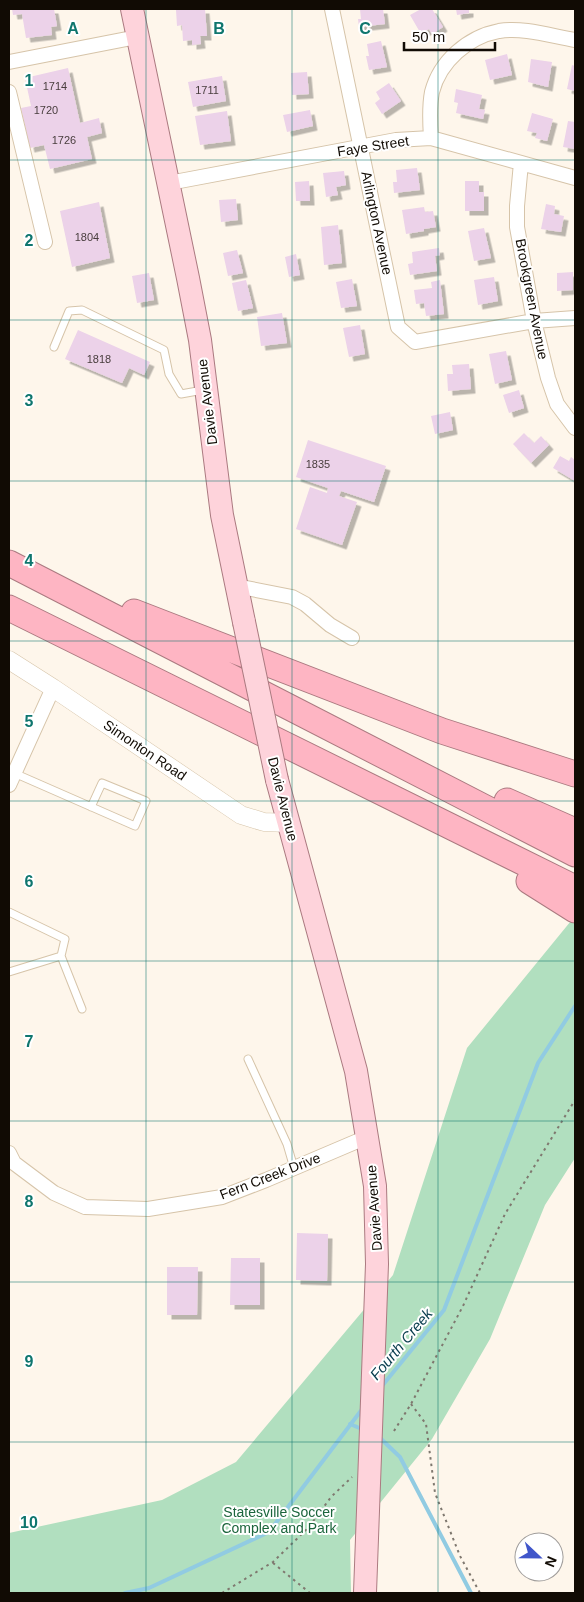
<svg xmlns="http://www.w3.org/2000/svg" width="584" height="1602" viewBox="0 0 584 1602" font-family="Arial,sans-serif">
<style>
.green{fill:#b1dfbf}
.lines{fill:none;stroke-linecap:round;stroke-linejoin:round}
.stream{stroke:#91cbe2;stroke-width:4}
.building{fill:#ecd2e9;filter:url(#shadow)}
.service-casing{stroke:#d6c4a9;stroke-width:9}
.minor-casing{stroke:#d6c4a9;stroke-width:16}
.tertiary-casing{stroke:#d6c4a9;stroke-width:19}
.primary-casing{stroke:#ab7a80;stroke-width:24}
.motorway-casing{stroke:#ab7a80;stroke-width:27}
.path{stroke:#7f786f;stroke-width:2;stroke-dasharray:2.5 4;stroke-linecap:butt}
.service{stroke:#fff;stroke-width:7}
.minor{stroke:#fff;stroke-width:14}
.tertiary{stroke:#fff;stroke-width:18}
.primary{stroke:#fed3db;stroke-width:22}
.motorway{stroke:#feb5c3;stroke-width:25}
.primary-bridge-casing{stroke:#ab7a80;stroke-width:24;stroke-linecap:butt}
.primary-bridge{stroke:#fed3db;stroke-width:22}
.grid{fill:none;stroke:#0f766e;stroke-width:1;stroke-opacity:0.55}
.labels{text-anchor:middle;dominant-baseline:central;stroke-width:4;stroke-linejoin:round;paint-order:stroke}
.number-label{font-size:11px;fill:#483d3d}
.street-label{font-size:14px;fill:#110b04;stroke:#fff}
.park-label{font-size:14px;fill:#1b653c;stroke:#fff}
.water-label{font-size:15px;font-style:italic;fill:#093d4e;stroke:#fff}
.grid-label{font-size:16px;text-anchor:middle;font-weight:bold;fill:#0f766e;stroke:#fff;stroke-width:4;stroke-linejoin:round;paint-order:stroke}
</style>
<defs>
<filter id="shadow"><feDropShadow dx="4.5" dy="4.5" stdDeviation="0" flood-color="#0004"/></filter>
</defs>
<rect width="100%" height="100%" fill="#fef6eb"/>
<path class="green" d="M575 916V1158L545 1205 490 1339 432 1439 350 1540 351 1593H9V1533L162 1500 236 1462 393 1275 467 1048Z"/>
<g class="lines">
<path class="stream" d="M382 1386 444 1310 538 1063 575 1006
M350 1424 364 1430
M379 1437 400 1457 471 1593
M125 1593 149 1588 269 1532 363 1408"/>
</g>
<path class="building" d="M12 9H54L57 26 51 27 52 35 26 38 22 14 13 15Z
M193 9H205L207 36H200L201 44 192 45V40L183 41 182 25 177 26 176 10Z
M360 9H383L385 24 359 27 358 19H361Z
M421 9H432L443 27 432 34 429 29 421 34 410 15Z
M456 9H469V13L457 15Z
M381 41 387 67 369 70 366 56H369L367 44Z
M507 54 512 75 490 80 485 60Z
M531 59 552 62 548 87 528 82Z
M572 65 575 66V91L567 89Z
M68 68 80 123 99 118 102 133 87 137 92 159 50 169 44 145 30 148 21 108 31 106 25 78Z
M307 72 309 94 292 95 291 73Z
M222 76 226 101 193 107 188 82Z
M389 83 401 101 382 114 375 103 380 99 376 92Z
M456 89 482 95 479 109 485 110 483 119 456 113 458 103 454 102Z
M310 110 313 126 287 132 283 115Z
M227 111 231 141 200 145 195 116Z
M532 113 553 119 547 141 535 138 537 133 527 131Z
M568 121 575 122V149L563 147Z
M417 168 420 190 394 193 393 182H397L396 170Z
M344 171 346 185 336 187 338 195 326 197 323 173Z
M309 181 310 201H296L295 182Z
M465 181H479V192H484V211H465Z
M236 199 238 220 221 222 219 200Z
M99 202 110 258 72 267 60 211Z
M546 204 555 206 554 214 564 216 561 232 541 229Z
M424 207 425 212 433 211 436 227 424 229V231L406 234 402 210Z
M338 225 342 263 324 265 321 227Z
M484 228 491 258 474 261 468 231Z
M439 248 440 255 435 256 437 271 410 275 408 264 413 263 412 252Z
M237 250 243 273 228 276 223 253Z
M296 254 300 275 289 277 285 257Z
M573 272V290L557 291V273Z
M149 273 154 300 137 303 132 276Z
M494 277 498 301 478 305 474 280Z
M352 279 357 306 341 308 336 282Z
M246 280 253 308 238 311 232 283Z
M440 280 444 314 426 316 424 303 416 304 414 290 432 288 431 282Z
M282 313 287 343 261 346 257 317Z
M360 325 365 354 349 357 343 328Z
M78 330 150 362 144 375 129 368 122 383 65 359Z
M506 351 512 380 495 384 489 354Z
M469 364 471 389 448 391 447 374H453L452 365Z
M519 390 524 408 509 413 503 395Z
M450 412 453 430 435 434 431 416Z
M524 433 534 443 541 436 549 445 531 463 513 444Z
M308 440 386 466 374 502 341 491 339 496 357 502 342 545 296 529 310 487 327 493 328 488 296 477Z
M560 456 569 461 571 457 575 460V481L553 468Z
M297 1233 328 1234 327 1281 296 1280Z
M231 1258H260V1305H230Z
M167 1267H198L197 1315H167Z"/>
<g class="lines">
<g class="service-casing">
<path id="service" d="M54 347 69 311 82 310 164 350 169 374 181 394 203 390
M14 773 135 826 146 801 102 783 91 807
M9 912 65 939 61 956 82 1009
M9 972 61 956
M248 1059 287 1144 294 1168"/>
</g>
<g class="minor-casing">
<path id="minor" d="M332 9 398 327 415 342 534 321 575 318
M9 62 137 37
M9 92 45 242
M431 138C430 123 429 107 432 92 440 61 468 37 499 31 524 27 551 36 575 40
M521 163 517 206V227L534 321 548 378 557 404 575 428
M169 183 396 140 431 138 575 178
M236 586 292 597 305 604 330 625 352 638
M9 785 53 688
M9 1153 14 1163 54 1193 85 1207 148 1209 222 1197 266 1180 367 1137"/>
</g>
<g class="tertiary-casing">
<path id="tertiary" d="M9 660 53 688 241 815 264 822 288 823"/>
</g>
<g class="primary-casing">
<path id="primary" d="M132 9 188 278 200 340 222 515 244 622
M277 780 356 1071 375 1186 377 1264 365 1593"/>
</g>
<g class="motorway-casing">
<path id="motorway" d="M9 563 575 854
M9 608 575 888
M134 612 442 731 575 774
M507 801 575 831
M529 881 575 910"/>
</g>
<path class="path" d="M411 1404 426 1424 435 1493 460 1556 480 1593
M394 1431 411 1404 463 1306 505 1214 575 1100
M273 1563 310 1593
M222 1593 273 1562 309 1527 331 1497 352 1477"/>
<use href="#service" class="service"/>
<use href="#minor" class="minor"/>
<use href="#tertiary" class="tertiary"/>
<use href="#primary" class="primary"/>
<use href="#motorway" class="motorway"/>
<g class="primary-bridge-casing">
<path id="primary-bridge" d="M244 622 277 780"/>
</g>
<use href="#primary-bridge" class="primary-bridge"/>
</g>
<path class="grid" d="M146 9V1593M292 9V1593M438 9V1593M9 160H575M9 320H575M9 481H575M9 641H575M9 801H575M9 961H575M9 1121H575M9 1282H575M9 1442H575"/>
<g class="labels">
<g class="number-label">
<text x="55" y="86">1714</text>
<text x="207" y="90">1711</text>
<text x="46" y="110">1720</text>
<text x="64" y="140">1726</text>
<text x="87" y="237">1804</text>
<text x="99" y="359">1818</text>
<text x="318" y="464">1835</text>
</g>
<g class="street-label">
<text transform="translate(373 146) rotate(-9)">Faye Street</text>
<text transform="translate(377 223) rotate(78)">Arlington Avenue</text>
<text transform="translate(532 299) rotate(79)">Brookgreen Avenue</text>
<text transform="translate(207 402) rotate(-97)">Davie Avenue</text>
<text transform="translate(145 750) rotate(34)">Simonton Road</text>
<text transform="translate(283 799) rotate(76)">Davie Avenue</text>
<text transform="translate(270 1176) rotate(-21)">Fern Creek Drive</text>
<text transform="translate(374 1208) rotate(-94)">Davie Avenue</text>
</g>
<g class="park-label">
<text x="279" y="1512">Statesville Soccer<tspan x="279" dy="16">Complex and Park</tspan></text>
</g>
<g class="water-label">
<text transform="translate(401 1344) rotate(-50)">Fourth Creek</text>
</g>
</g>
<g class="grid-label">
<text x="73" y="34">A</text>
<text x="219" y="34">B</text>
<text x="365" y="34">C</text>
<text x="29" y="86">1</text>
<text x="29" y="246">2</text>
<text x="29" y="406">3</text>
<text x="29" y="566">4</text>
<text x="29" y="727">5</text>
<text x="29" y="887">6</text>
<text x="29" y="1047">7</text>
<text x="29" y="1207">8</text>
<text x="29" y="1367">9</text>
<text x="29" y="1528">10</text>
</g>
<rect width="584" height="1602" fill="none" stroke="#110b04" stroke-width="20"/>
<g transform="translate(539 1557) rotate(112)"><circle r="24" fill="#ffffff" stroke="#a09d9b"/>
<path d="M0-4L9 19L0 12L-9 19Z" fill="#4056ca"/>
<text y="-8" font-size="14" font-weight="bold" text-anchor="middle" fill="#110b04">N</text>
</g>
<path d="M404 42v8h91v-8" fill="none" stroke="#110b04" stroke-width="2.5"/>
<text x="412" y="42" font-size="15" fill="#110b04" stroke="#ffffff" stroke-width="4" paint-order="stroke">50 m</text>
</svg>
